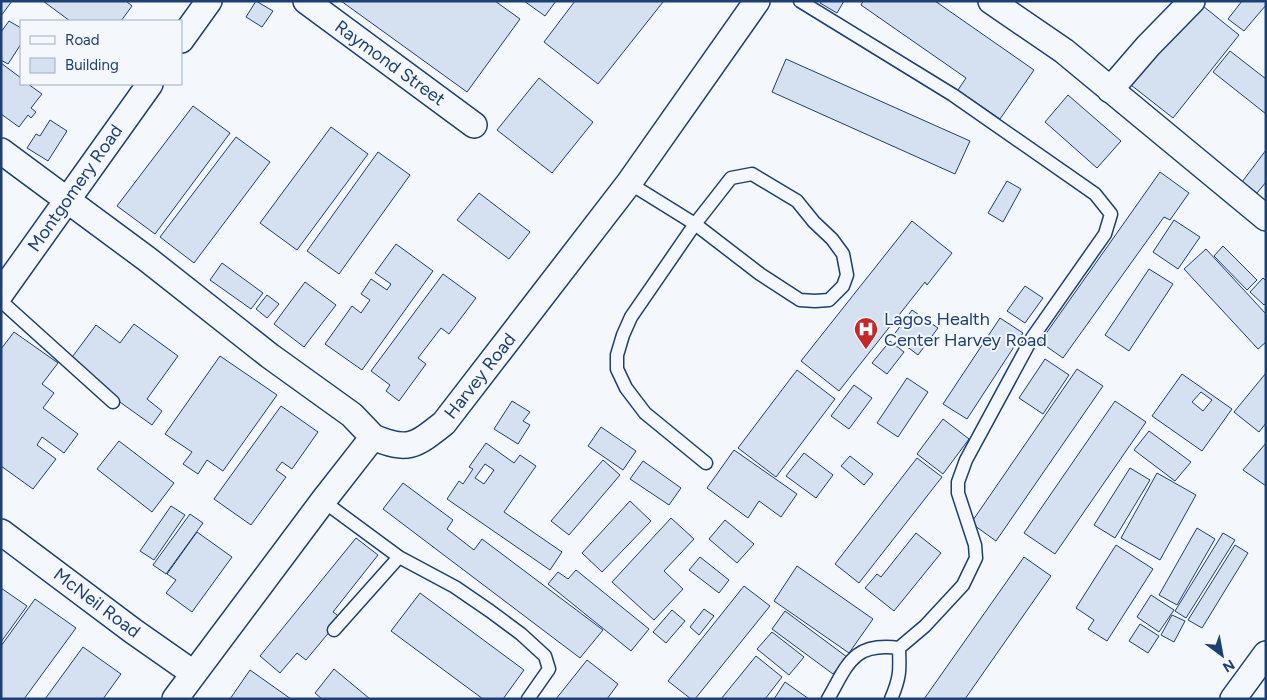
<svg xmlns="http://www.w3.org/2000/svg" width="1267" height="700" viewBox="0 0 1267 700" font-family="Figtree,sans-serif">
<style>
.building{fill:#d5e0f0;stroke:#1d3f73;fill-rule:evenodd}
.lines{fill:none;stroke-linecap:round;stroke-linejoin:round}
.service-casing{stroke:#1d3f73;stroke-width:15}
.minor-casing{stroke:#1d3f73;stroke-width:28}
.service{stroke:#f4f7fb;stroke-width:12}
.minor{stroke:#f4f7fb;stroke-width:25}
.labels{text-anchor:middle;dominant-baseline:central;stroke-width:4;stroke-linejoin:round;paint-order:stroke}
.street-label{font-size:18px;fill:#1d3f73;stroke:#f4f7fb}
.poi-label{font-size:18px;fill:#1d3f73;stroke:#f4f7fb;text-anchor:start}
</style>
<rect width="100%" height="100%" fill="#f4f7fb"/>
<path class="building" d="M1 1H12L1 16Z
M43 1H126L132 6 121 21H70Z
M256 1 273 11 262 27 246 17Z
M341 1H495L520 19 467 92Z
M524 1H556L545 16Z
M575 1H662L663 2 598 84 544 42Z
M821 1H844L837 13 820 3Z
M863 1H935L1034 70 1000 119 958 90 966 78 861 5Z
M1242 1H1266V5L1244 31 1228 19Z
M1198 2 1239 35 1173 118 1131 85Z
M9 21 21 28V44L8 64 1 60V32Z
M1230 51 1266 79V114L1213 72Z
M786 59 970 141 955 174 772 92Z
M1 63 21 78V84H28L42 94 31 108 36 112 31 118 28 115 19 127 1 114Z
M539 78 593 122 552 173 497 130Z
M1068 95 1121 141 1097 168 1045 122Z
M193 106 230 133 155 234 117 206Z
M50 120 67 131 48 161 27 148 36 134 40 136Z
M331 127 368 154 297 250 260 223Z
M236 137 270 162 194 263 160 237Z
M1266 150V182L1257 193 1242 182Z
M378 152 410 175 339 274 307 251Z
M1160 172 1189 193 1170 220 1164 217 1063 358 1040 342Z
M1007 181 1021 189 1003 222 988 213Z
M479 193 530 232 509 259 457 220Z
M1174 220 1200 237 1178 269 1153 252Z
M912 221 952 253 927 285 925 282 839 391 801 361Z
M396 244 433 271 362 370 325 344 352 306 361 313 370 300 361 294 371 279 387 290 391 284 375 273Z
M1223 246 1257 280 1247 290 1214 256Z
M1206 249 1266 314V342L1258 349 1184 269Z
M222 263 263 293 251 309 210 280Z
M1149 269 1173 284 1129 351 1105 335Z
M443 274 476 298 449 334 441 328 418 358 426 364 399 401 386 391 390 385 371 371Z
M1263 278 1266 281V303L1264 305 1250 292Z
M305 282 336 305 304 347 274 324Z
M1025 286 1043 298 1025 323 1007 311Z
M267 295 279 304 267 318 256 309Z
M912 310 938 328 918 355 893 336Z
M1000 318 1023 333 967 419 943 404Z
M134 324 178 356 147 399 162 411 152 425 89 380 70 360 96 325 120 343Z
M14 332 58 363 42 384 54 393 43 408 78 434 64 453 42 437 37 445 56 459 33 489 1 466V349Z
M890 341 904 352 887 374 872 363Z
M220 356 277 395 223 471 207 460 198 474 183 464 192 452 165 434Z
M1045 359 1069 375 1043 414 1019 398Z
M1077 369 1103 386 996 541 971 523Z
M797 370 835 399 776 477 738 448Z
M1266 373V423L1259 432 1234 412Z
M1182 374 1232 409 1202 451 1152 416ZM1201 392 1212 400 1203 411 1192 402Z
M907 378 928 392 898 437 877 423Z
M854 385 872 398 849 429 831 416Z
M512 401 530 412 523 421 530 425 518 444 494 429Z
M1115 401 1146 422 1055 554 1024 533Z
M281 406 318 432 292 469 282 462 276 470 286 477 251 525 214 499Z
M943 419 969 439 943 474 917 454Z
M601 427 636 451 623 470 588 446Z
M1149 431 1191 462 1175 481 1134 450Z
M119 441 174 483 152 512 97 469Z
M486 443 514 463 520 455 536 466 504 512 562 552 550 570 447 499 459 481 463 484 473 469 469 467ZM485 464 494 470 484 484 475 478Z
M1266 443V486L1243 470Z
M734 450 797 494 781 517 759 501 748 518 707 488Z
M804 453 833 475 816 498 786 476Z
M850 456 873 474 864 485 841 466Z
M917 458 942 477 859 583 835 564Z
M603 460 620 475 569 535 551 521Z
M643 461 681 488 669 505 630 479Z
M1130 468 1150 480 1115 538 1094 525Z
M1157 473 1196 495 1160 560 1121 538Z
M403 483 453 520 447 529 474 550 482 539 603 630 580 658 383 509Z
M630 501 651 521 602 572 582 553Z
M171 506 185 515 154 560 140 551Z
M190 514 203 523 166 574 153 565Z
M671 518 694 539 664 571 683 589 654 620 612 582Z
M725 520 754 544 737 563 709 539Z
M1197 528 1215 539 1177 605 1159 595Z
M197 532 232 557 192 612 166 593 176 580 167 574Z
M916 533 941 553 894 611 865 588 877 574 881 577Z
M1223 533 1235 540 1186 618 1175 611Z
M356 538 378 555 333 612 341 618 306 660 297 653 280 673 260 656Z
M1116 545 1153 569 1107 641 1088 629 1094 620 1076 608Z
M1235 545 1248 553 1202 628 1188 620Z
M700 557 729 580 719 593 689 570Z
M1024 557 1051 576 965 699H924Z
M797 566 873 619 849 653 774 601Z
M576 570 649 629 631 651 548 584 558 572 568 579Z
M744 586 770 606 695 699H691L668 681Z
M1 588 27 606 1 642Z
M420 593 524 670 503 699H483L391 631Z
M1151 595 1174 610 1159 632 1137 617Z
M35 599 76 628 24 699H1V646Z
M704 609 714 616 699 635 690 627Z
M672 610 685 621 666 643 653 632Z
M785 611 847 657 833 674 772 629Z
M1172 615 1185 621 1174 642 1161 635Z
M1140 624 1159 636 1148 653 1129 641Z
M772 632 804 657 789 675 757 649Z
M83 647 121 674 103 699H45Z
M756 656 782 677 765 699H721Z
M587 660 618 684 607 699H556Z
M334 669 370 699H322L315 693Z
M250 670 291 699H230Z
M785 682 809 699H774Z"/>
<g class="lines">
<g class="service-casing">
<path id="service" d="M800 1 953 95 1095 194 1111 214 1105 234 1032 338 966 460 958 482V493L975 545 976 558 963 585 925 626 899 648C853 642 848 664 828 699
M629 183 695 224 731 178 752 174 797 201 814 222 832 239 843 254 847 275 843 286 829 300 815 301 800 300 760 274 695 224 631 317 623 335 617 355V369L626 388 645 413 706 463
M1 301 113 402
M323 501 399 557 455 587 490 611 521 634 545 656 549 669 528 699
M334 630 399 557
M891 699C900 678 900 671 899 648"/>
</g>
<g class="minor-casing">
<path id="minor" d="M306 1 474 125
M991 1 1064 51 1266 218
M181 40 209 1
M1110 90 1148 46 1192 1
M1 151 147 259 270 356 352 415 373 437
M1 293 150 84
M1 532 133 631 193 673
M175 699 323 501 373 437C408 452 415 446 444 423L629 183 757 1
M1233 699 1266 654"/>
</g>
<use href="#service" class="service"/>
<use href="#minor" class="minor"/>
</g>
<defs>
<g id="hospital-pin" transform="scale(1.25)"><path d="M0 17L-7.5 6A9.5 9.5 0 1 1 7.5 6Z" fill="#c62828" stroke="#f4f7fb"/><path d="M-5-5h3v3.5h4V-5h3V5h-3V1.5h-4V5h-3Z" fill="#fff"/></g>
</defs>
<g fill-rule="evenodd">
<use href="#hospital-pin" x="866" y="329"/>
</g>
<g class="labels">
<g class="street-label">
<text transform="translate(390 63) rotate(36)">Raymond Street</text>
<text transform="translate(75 188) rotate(-55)">Montgomery Road</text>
<text transform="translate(480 376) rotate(-52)">Harvey Road</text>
<text transform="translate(97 603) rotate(37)">McNeil Road</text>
</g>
<g class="poi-label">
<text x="884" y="319">Lagos Health<tspan x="884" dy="21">Center Harvey Road</tspan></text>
</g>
</g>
<rect width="1267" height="700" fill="none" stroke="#1d3f73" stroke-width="5"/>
<rect x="20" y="20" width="162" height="65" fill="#f4f7fb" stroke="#9eadc5"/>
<rect x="30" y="36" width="25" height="8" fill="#f4f7fb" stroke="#9eadc5"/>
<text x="65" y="45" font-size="15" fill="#1d3f73">Road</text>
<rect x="30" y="58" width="25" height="15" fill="#d5e0f0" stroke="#9eadc5"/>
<text x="65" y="70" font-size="15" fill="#1d3f73">Building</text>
<g transform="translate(1222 655) rotate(148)" stroke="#f4f7fb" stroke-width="4" paint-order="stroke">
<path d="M0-4L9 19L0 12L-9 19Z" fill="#1d3f73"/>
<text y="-8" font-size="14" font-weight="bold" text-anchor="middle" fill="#1d3f73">N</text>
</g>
</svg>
